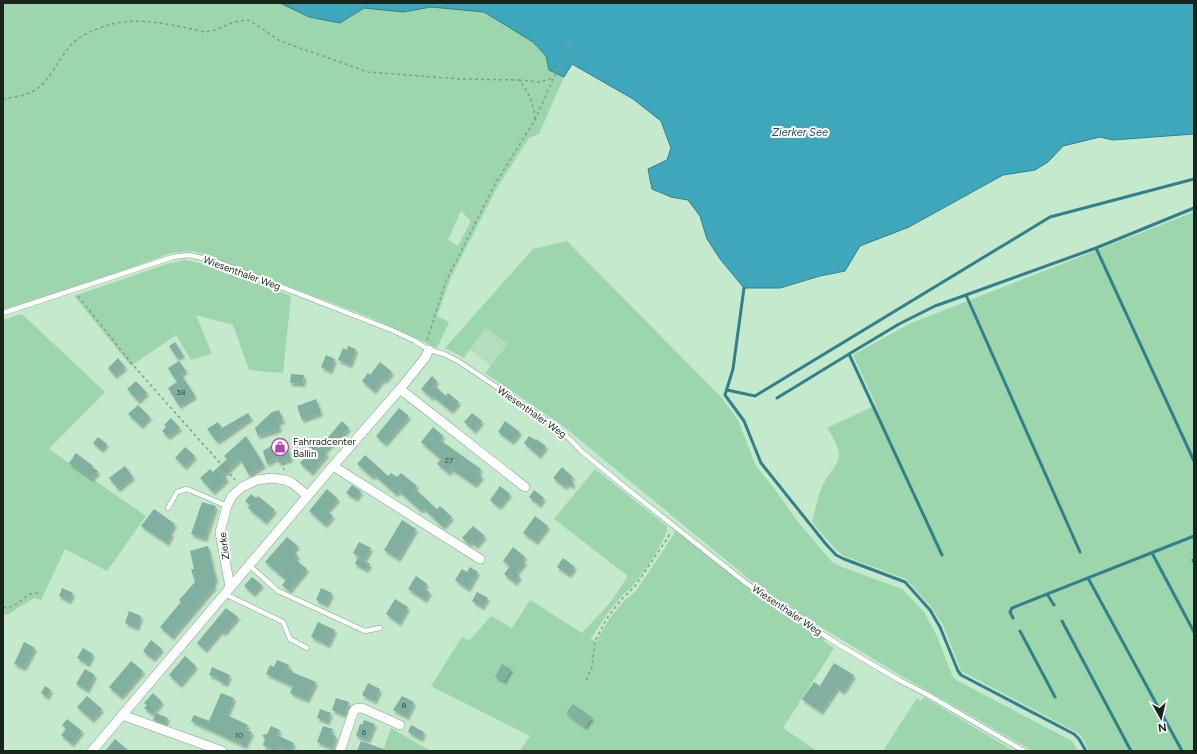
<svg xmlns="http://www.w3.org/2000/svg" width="1197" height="754" viewBox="0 0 1197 754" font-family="Figtree,sans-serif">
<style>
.built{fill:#b3debe}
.green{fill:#9dd6ac;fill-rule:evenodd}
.water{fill:#3fa7bb;stroke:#33808b}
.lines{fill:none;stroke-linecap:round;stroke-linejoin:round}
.stream{stroke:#33808b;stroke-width:3}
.building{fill:#81b0a0;filter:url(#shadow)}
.lane-casing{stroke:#80a389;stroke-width:5.5}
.street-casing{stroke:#80a389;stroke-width:10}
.path{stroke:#829e89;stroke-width:1.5;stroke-dasharray:3 3;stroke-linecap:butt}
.lane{stroke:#fff;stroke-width:4.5}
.street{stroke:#fff;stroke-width:9}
.labels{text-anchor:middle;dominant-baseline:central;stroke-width:4;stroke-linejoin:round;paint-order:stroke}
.number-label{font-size:8px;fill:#32483c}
.street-label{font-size:10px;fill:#17251b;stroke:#fff}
.poi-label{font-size:10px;fill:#17251b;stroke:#fff;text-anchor:start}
.water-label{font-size:11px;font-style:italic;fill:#234f58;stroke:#fff}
</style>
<defs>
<filter id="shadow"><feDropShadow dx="2" dy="3" stdDeviation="1" flood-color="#0004"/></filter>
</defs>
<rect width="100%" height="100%" fill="#c4e9cd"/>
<path class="built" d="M486 328 508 344 491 366 470 350Z"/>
<path class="green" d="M3 3H280L308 17 340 23 364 8 403 12 431 7 484 12 533 42 546 56 549 70 564 77 539 134 529 138 498 186 451 277 437 316 449 322 437 348 367 316 205 255 193 251 171 253 112 275 3 310ZM461 211 471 221 458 246 448 240Z
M1194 212V751H1089L1081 736 1076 732 961 671 943 625 931 607 906 579 844 556 835 549 812 522C815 512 817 499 821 489 835 460 850 462 827 428L876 405 853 355 909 324Z
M567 241 721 397 738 420 756 466 773 487 799 523 832 562 842 567 902 589 924 612 937 636 952 675 956 680 1072 741 1078 751H1033L900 675 789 608 754 583 563 426 485 373 508 344 486 328 464 358 445 348 533 249Z
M185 260 213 266 291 296 283 373 249 370 233 325 196 315 212 354 191 360 176 335 131 366 74 296 167 264Z
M22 314 105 392 49 449 146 516 107 571 65 549 41 600 34 598 7 615 3 614V320Z
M595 469 667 526C669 537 642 575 634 584 630 589 625 592 621 597 610 609 601 623 592 637L590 638 596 642 609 619 624 601 636 591 674 534 676 529 734 577 764 600 826 638 824 640 825 642 834 648 783 728 817 751H520L530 736 431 686 462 637 467 640 471 639 491 616 512 628 530 600 582 633 609 604 628 576 554 519Z
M924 697 1014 751H883L917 698 921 701Z
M391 728 431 751H383Z"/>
<path class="water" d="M280 3H1194V134L1113 140 1100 137 1063 146 1048 162 1035 170 1003 175 909 227 860 246 845 271 820 276 780 288H744L720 259 707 239 700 216 688 200 671 197 652 189 648 169 667 160 671 148 661 121 633 99 572 64 564 77 549 70 546 56 533 42 484 12 431 7 403 12 364 8 340 23 309 17Z"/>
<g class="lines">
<path class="stream" d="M1194 208 1096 248 1194 461
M744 288 733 369 725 395 744 421 761 463 825 543 836 555 844 559 905 582 930 610 940 627 958 671 961 675 1074 734 1079 739 1086 751
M727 390 755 396 1050 217 1194 179
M777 398 849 354
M1080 552 966 295 1096 248
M1152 553 1194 632
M942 555 849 354 899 324 935 306 966 295
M1193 560 1194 562
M1088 578 1182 751
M1047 594 1054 605
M1013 618 1010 612 1012 608 1194 536
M1062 621 1131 751
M1020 631 1055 697"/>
</g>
<path class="building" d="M175 342 183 355 177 358 169 346Z
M348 346 356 349 350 365 338 360 343 348 347 350Z
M326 355 335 359 330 371 321 367Z
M118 358 125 367 115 376 108 368Z
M179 361 186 371 181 374 195 396 179 406 168 388 177 382 168 368Z
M380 362 392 372 385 381 383 379 374 391 362 381 368 373 370 375Z
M291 374 304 375 303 384 290 383Z
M432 376 437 381 434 385 446 396 448 393 459 402 451 411 433 396 432 398 421 389Z
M136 381 147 393 138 401 127 389Z
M316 399 321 413 302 420 297 406Z
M138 405 150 417 141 426 128 414Z
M399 408 409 416 385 444 376 436Z
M279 410 283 421 278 422 280 429 258 436 255 428 272 412Z
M248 413 251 418 217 442 207 429 218 422 222 428Z
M472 413 482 421 474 431 464 422Z
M171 418 180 428 168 437 162 431 166 427 164 425Z
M342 421 349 428 337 442 335 440 324 452 327 454 311 473 300 463 308 454 305 452 313 443 319 448Z
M505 421 520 432 512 442 498 432Z
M433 427 443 436 440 440 481 469 477 473 482 476 475 485 451 469 449 473 437 464 441 459 421 442Z
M246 436 264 465 249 475 240 459 223 475 227 479 213 492 200 478 210 469 213 472 227 459 224 456Z
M529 436 535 440 536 439 546 446 539 456 524 443Z
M98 437 107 444 101 450 93 443Z
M284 438 291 459 279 463 277 458 267 464 263 451Z
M185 447 195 456 185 467 175 458Z
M76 453 93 466 92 467 98 471 92 479 69 463Z
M365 455 388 476 391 473 397 477 401 473 417 486 415 489 437 509 440 506 452 517 443 527 423 508 421 511 399 491 396 494 374 475 372 477 357 464Z
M125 466 133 477 118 489 109 478Z
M562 467 573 477 571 479 574 486 567 484 565 487 553 478Z
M352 485 361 491 356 499 346 493Z
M500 486 510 494 499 507 490 500Z
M327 489 338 499 327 511 333 516 325 525 309 511Z
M534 490 544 498 539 505 529 497Z
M251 494 256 498 258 496 275 510 265 522 248 508 250 505 245 501Z
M202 502 216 506 205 539 191 534Z
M154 509 175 524 170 532 172 534 167 543 141 526Z
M535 516 548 526 536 542 523 533Z
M402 520 416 529 398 559 384 550Z
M473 526 485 536 476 546 471 542 469 544 462 538Z
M287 537 298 546 293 551 298 556 295 559 307 569 289 591 282 585 286 580 265 562Z
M359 542 371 548 364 560 353 553Z
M208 546 216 580 214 582V587L172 637 160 627 181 602 179 600 195 582 191 569H194L190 551Z
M513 547 525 557 522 560 525 562 516 573 520 576 515 583 504 574 510 566 503 561Z
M358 557 370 564 366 570 355 564Z
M563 558 575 567 569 575 557 567Z
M470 567 478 572 468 589 455 580 462 569 467 572Z
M416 576 427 584 424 589 430 592 425 600 408 589Z
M252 577 262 585 253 594 244 586Z
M62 588 73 593 69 601 59 596Z
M321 588 332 593 326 605 316 600Z
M477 592 488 598 482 607 472 601Z
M395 599 408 607 399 623 386 614Z
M226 608 238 617 224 633 221 631 205 650 197 643Z
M129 611 141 616 137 628 125 623Z
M318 622 335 630 328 645 311 637Z
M151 640 162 649 153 659 143 651Z
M24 642 35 648 24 668 14 664Z
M83 648 93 654 88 664 77 658Z
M185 656 196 666 180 685 169 675Z
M277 660 289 665 288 669 293 671 292 672 316 682 307 700 290 693 293 686 266 674 270 665 274 667Z
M131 661 143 671 121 697 109 687Z
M834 663 854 675 843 692 837 688 821 712 802 699 814 682 820 686Z
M502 664 511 669 504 681 495 677Z
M212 667 230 675 226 684 219 681V679L209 675Z
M85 669 95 675 87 690 76 684Z
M368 683 380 689 375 701 362 695Z
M45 686 51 690 47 697 41 693Z
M153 693 162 702 152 714 144 708 147 705 144 703Z
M221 693 234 698 227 715 248 725 246 730 252 732 245 746 191 721 194 715 209 721Z
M87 696 102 709 92 720 77 707Z
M402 696 414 702 407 717 393 710Z
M336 698 349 702 344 715 332 710Z
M573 704 592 717 585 727 566 713Z
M320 709 331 713 327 722 317 718Z
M156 713 168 718 165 724 153 720Z
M67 719 82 731 72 744 61 735 66 729 62 725Z
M364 720 375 724 368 740 356 736 360 724 362 725Z
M411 725 424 732 421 739 408 732Z
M271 726 280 730 277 735 294 743 290 751 278 747 276 751 263 745 265 739 262 735 267 734Z
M323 726 333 729 331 734 336 736 332 748 317 742Z
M115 739 129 751H105Z
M361 741 386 750V751H357Z"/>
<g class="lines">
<g class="lane-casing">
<path id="lane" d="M3 313 173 257 189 255 215 261 394 331 415 341 429 350 444 354 458 361 546 420 570 439 581 451 626 488 746 583 788 612 841 646 899 680 928 695 1024 751
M168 508 177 492 187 489 227 506
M249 565 278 591 365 631 380 628
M225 594 283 622 290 639 307 648"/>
</g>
<g class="street-casing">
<path id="street" d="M400 389 525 487
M333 466 480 559
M230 587 220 532 227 506 232 496 242 487 257 480 272 478 285 480 292 483 308 496
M122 715 222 751
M92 751 333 466 400 389 425 358 429 350
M340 751 353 713C355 708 357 708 362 708L400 725"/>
</g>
<path class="path" d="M519 80 539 82 553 78
M3 99C13 97 26 96 35 90 50 81 59 58 71 45 78 37 87 33 97 29 133 14 167 24 205 32L215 30 234 22 248 20 257 25 280 41 368 72 460 79 519 80C530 94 533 102 535 120
M78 296 132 364 235 480
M427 340 446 281 495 184 535 120 570 41
M283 462 284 470
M3 608C8 607 12 607 16 604 24 600 30 590 40 594
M586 680 592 667 595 641 607 618 621 600 635 586 667 539 670 533"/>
<use href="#lane" class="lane"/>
<use href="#street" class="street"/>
</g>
<defs>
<g id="shop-ring" transform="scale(0.9)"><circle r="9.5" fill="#fff" stroke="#b346a6" stroke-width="1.5"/><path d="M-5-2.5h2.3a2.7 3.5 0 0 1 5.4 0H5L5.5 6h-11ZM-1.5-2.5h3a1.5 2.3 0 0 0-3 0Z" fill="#b346a6"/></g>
</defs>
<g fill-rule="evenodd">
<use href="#shop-ring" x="280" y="447"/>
</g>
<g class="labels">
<g class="number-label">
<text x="181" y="392">38</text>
<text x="449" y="460">27</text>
<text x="404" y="705">8</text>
<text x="364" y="732">6</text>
<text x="239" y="735">10</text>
</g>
<g class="street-label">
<text transform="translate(242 273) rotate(20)">Wiesenthaler Weg</text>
<text transform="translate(532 412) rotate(35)">Wiesenthaler Weg</text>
<text transform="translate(224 546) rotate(-97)">Zierke</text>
<text transform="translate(787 610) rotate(34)">Wiesenthaler Weg</text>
</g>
<g class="poi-label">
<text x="293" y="441">Fahrradcenter<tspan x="293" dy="12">Ballin</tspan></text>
</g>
<g class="water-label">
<text x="800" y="132">Zierker See</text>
</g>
</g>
<rect width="1197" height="754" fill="none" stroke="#17251b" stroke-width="8"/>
<g transform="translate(1161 718) rotate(172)" stroke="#ffffff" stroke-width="3" paint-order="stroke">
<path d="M0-3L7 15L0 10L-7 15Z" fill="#17251b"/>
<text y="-6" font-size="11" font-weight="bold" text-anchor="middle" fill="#17251b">N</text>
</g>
</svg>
